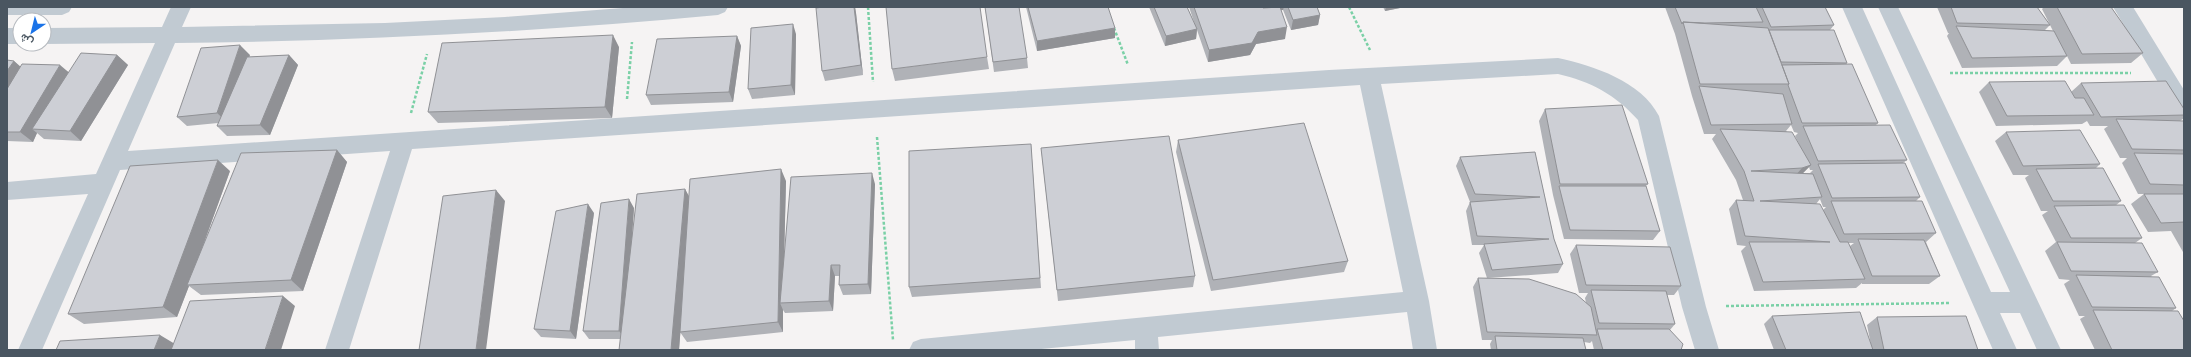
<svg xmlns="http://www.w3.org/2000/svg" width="2191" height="357" viewBox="0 0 2191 357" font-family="Cabin,Vazirmatn,sans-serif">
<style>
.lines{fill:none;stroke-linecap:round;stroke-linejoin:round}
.path{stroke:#7ad0a6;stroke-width:2.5;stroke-dasharray:3 2;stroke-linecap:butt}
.street{fill:#c1cad2;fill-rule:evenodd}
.wall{fill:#b0b2b7;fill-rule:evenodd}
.shaded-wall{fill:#909195}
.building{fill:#cdcfd5;stroke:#909195}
</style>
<rect width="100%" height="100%" fill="#f5f3f3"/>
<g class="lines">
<path class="path" d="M868 7 873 82
M1349 7 1370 50
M1114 28 1128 65
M1950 73H2131
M627 99 632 42
M411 113 427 54
M877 137 893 340
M1726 306 1951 303"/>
<path class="street" d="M7 7H72L69 12 62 15H7Z
M171 7H191L182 27 385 23 505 17 636 7H728L725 12 718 15C536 32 358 41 175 43L128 151 1329 70 1558 58C1594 66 1641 81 1659 116L1706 307 1719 350H1695L1682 307 1638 120C1616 95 1590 81 1558 74L1381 84 1429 301 1437 350H1413L1407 312 1158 337 1159 350H1135V340L1031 350H909L913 342 921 339 1403 292 1360 85 412 149 349 350H325L390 151 120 170 42 350H18L88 194 7 200V182L96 174 155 43 44 44V28L162 27Z
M1842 7H1862L1991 292H2010L1878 7H1898L2061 350H2037L2020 313H2000L2017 350H1993Z
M2113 7H2133L2184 90V117L2177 114Z
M7 28H20V44H7Z"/>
</g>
<path class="wall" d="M823 7H855L856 13 863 75 825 81 822 71Z
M985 7 1027 58 1028 68 994 72Z
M1026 7H1108L1115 38 1037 51Z
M1149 7H1187L1195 25 1189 7H1263V8L1266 7H1317L1320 15 1318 25 1291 30 1283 10H1281L1285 39 1256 44 1250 55 1208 62 1197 30 1196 39 1165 46Z
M1383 7H1405L1385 11Z
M1665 7H1825L1834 25 1830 30 1847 63 1846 64 1878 123 1876 125 1907 160 1903 163 1920 197 1916 201 1936 233 1926 242 1940 276 1929 284H1862V283L1856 288 1754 291 1741 251 1746 246 1737 245 1729 209 1736 200H1743L1736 180 1712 139 1716 134H1704L1692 96 1675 34ZM1791 125 1794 132 1798 133 1795 136 1799 144 1786 131ZM1809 167 1810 170H1813L1810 173H1803ZM1820 199 1823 207H1826L1823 210 1816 204ZM1848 243H1854L1850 246Z
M1937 7H2037L2050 25 2045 30 2053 31 2042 9 2044 7H2111L2143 53 2131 63 2071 64 2067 56 2057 66 1962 68 1947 36 1949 33H1948Z
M796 34 795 95 752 99 748 89Z
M737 36 741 46 733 102 651 105 646 95Z
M619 47 612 118 438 123 428 112Z
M117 55 128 65 81 141 44 139 37 133 33 142 7 141V60L14 61 21 67 69 72Z
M250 55 249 57 289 55 298 65 270 135 227 136 217 126 218 123 187 126 177 117Z
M987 57 989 69 895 81 892 69Z
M1989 82 2071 92 2081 83 2184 109V118L2180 121H2184V252H2183L2171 231 2148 232 2131 204 2144 194H2163H2138L2122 163 2127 158H2120L2104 129 2108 126H2090L2087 121 2082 124 1996 126 1979 92Z
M1545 109 1648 184 1646 186 1660 231 1653 240 1564 239 1553 195 1539 121Z
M2006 132 2100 164 2095 169 2121 201 2115 206 2142 238 2135 243 2158 272 2151 276 2176 308 2172 311 2184 350H2095L2080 319 2085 316H2079L2064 284 2070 280 2059 279 2045 251 2056 242 2042 215 2048 211H2041L2025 178 2029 175H2013L1995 141Z
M1178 140 1348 261 1344 272 1211 291 1176 152Z
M1031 144 1041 288 912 297 909 287Z
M1041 148 1195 276 1193 287 1058 301Z
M337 150 347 162 303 291 201 295 189 286 177 317 84 324 68 314 230 171 205 240Z
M1535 152 1554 239 1563 264 1558 273 1487 278 1586 303 1585 298 1588 293H1579L1570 254 1576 245 1681 286 1674 295H1667L1675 324 1670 330 1681 350H1594L1592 341 1590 343 1584 342 1586 350H1491L1490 344 1492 340H1482L1473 287 1478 278H1487L1479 253 1484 245H1472L1466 211 1470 202 1456 166 1460 157Z
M786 181 784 255 875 184 871 294 843 295 839 285 840 276H835L833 311 785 313 783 310V332L687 342 680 332 681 323 679 350H619L621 339H589L583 331 634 208 632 234 685 189 689 197Z
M594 213 576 339 541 337 534 329Z
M1772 316 1871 345 1867 325 1877 317 1978 350H1774L1764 324Z"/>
<path class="shaded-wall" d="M854 7H855L856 13 863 75 861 65Z
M1269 7H1284L1283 10 1268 12Z
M1386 7H1405L1385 11Z
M1320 15 1318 25 1291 30 1293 20Z
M793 24 796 34 795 95 791 85Z
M1287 27 1285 39 1256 44 1250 55 1208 62 1209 50 1258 32Z
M1115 28V38L1037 51V41Z
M1197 29 1196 39 1165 46 1166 36Z
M613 35 619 47 612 118 605 107Z
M737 36 741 46 733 102 729 92Z
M240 45 250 55 227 122 217 113Z
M117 55 128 65 81 141 70 131Z
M289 55 298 65 270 135 260 125Z
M14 61 25 71 7 99V71Z
M60 65 72 75 32 129 37 133 33 142 20 132Z
M337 150 347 162 303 291 291 280Z
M218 160 230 171 189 284 187 285 189 286 177 317 163 307Z
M1811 165 1802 174 1794 177 1802 168Z
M781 169 786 181 783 303H780L783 310V332L778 322Z
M872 173 875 184 871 294 868 284Z
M685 189 691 200 679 350H671Z
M496 190 505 201 486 350H476Z
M629 199 634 208 625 339 619 331Z
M588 204 594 213 576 339 570 331Z
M831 265 835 276 833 311 829 301Z
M283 296 295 306 281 350H265Z
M160 335 175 344 172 350H154Z"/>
<path class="building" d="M823 7H854L861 65 822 71 816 8Z
M886 7H980L987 57 892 69Z
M985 7H1019L1027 58 993 62Z
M1028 7H1108L1115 28 1037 41Z
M1154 7H1187L1197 29 1166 36Z
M1194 7H1263V8L1280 7 1287 27 1258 32 1252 43 1209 50Z
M1288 7H1317L1320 15 1293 20Z
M1675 7H1756L1763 22 1705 23 1683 22 1682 24Z
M1762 7H1825L1834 25 1771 27Z
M1951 7H2037L2050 25 1957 23Z
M2057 7H2111L2143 53 2082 54Z
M1683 22 1768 28 1789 84H1700Z
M793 24 791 85 748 89 751 28Z
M1956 26 2054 31 2067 56 1972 58Z
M1769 30H1834L1847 63 1781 62Z
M613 35 605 107 428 112 442 43Z
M737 36 729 92 646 95 657 39Z
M240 45 217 113 177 117 201 48Z
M81 53 117 55 70 131 32 129Z
M289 55 260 125 217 126 247 57Z
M7 60 14 61 7 71Z
M22 64 60 65 20 132H7V89Z
M1852 64 1878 123H1802L1788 85 1789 84 1782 65Z
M2065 81 2075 98H2084L2094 115 2007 116 1989 82Z
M2166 81 2184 109V115L2101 117 2081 83Z
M1699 86 1783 94 1792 124 1711 125Z
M1622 105 1648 184H1560L1545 109Z
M2116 119 2184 121V150L2132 149Z
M1304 123 1348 261 1213 280 1178 140Z
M1890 125 1907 160 1818 161 1803 126Z
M1720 129 1792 132 1811 165 1802 168 1751 171 1813 174 1822 197 1760 201 1820 204 1840 242H1848L1865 279 1763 282 1749 242H1830L1745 236 1736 200 1754 201 1744 171Z
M2080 130 2100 164 2023 166 2006 132Z
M1169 136 1195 276 1057 290 1041 148Z
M1031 144 1040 278 909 287V151Z
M337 150 291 280 187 285 241 153Z
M1535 152 1554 239 1563 264 1492 270 1484 244 1549 239 1477 236 1470 202 1540 197 1475 194 1460 157Z
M2134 153 2184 154V185L2150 184Z
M218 160 163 307 68 314 130 166Z
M1905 163 1920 197 1832 198 1818 164Z
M2103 168 2121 201H2053L2036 169Z
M781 169 778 322 680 332 690 179Z
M872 173 868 284 839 285 840 265H831L829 301 780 303 791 177Z
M1559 186H1646L1660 231 1570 230Z
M685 189 671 350H619L637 194Z
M496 190 476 350H419L443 196Z
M2144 194H2184V222L2161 223Z
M629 199 619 331H583L601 203Z
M1831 201H1922L1936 233 1844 234Z
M588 204 570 331 534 329 556 211Z
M2124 205 2142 238H2071L2054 206Z
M1858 239 1924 240 1940 276H1872Z
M2057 242 2142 243 2158 272 2071 271Z
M1576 245 1670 247 1681 286 1586 285Z
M2076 275 2159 277 2176 308 2092 307Z
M1478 278 1529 279 1576 294 1591 307 1597 335 1487 332Z
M1591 290 1666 291 1675 324 1599 323Z
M283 296 265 350H171L190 301Z
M2093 310 2178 311 2184 321V350H2112Z
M1860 312 1873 350H1786L1772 316Z
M1966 316 1978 350H1884L1877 317Z
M1597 329H1669L1683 344 1681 350H1603Z
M160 335 154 350H56L60 341Z
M1495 336 1583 338 1586 350H1497Z"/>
<rect width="2191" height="357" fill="none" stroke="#4a5661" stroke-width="16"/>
<g transform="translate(32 32) rotate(215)"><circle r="19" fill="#ffffff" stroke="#b7bbc0"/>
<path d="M0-3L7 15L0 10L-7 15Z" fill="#1a73e8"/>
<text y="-6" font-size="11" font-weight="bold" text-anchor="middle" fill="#4a5661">ش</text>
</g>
</svg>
